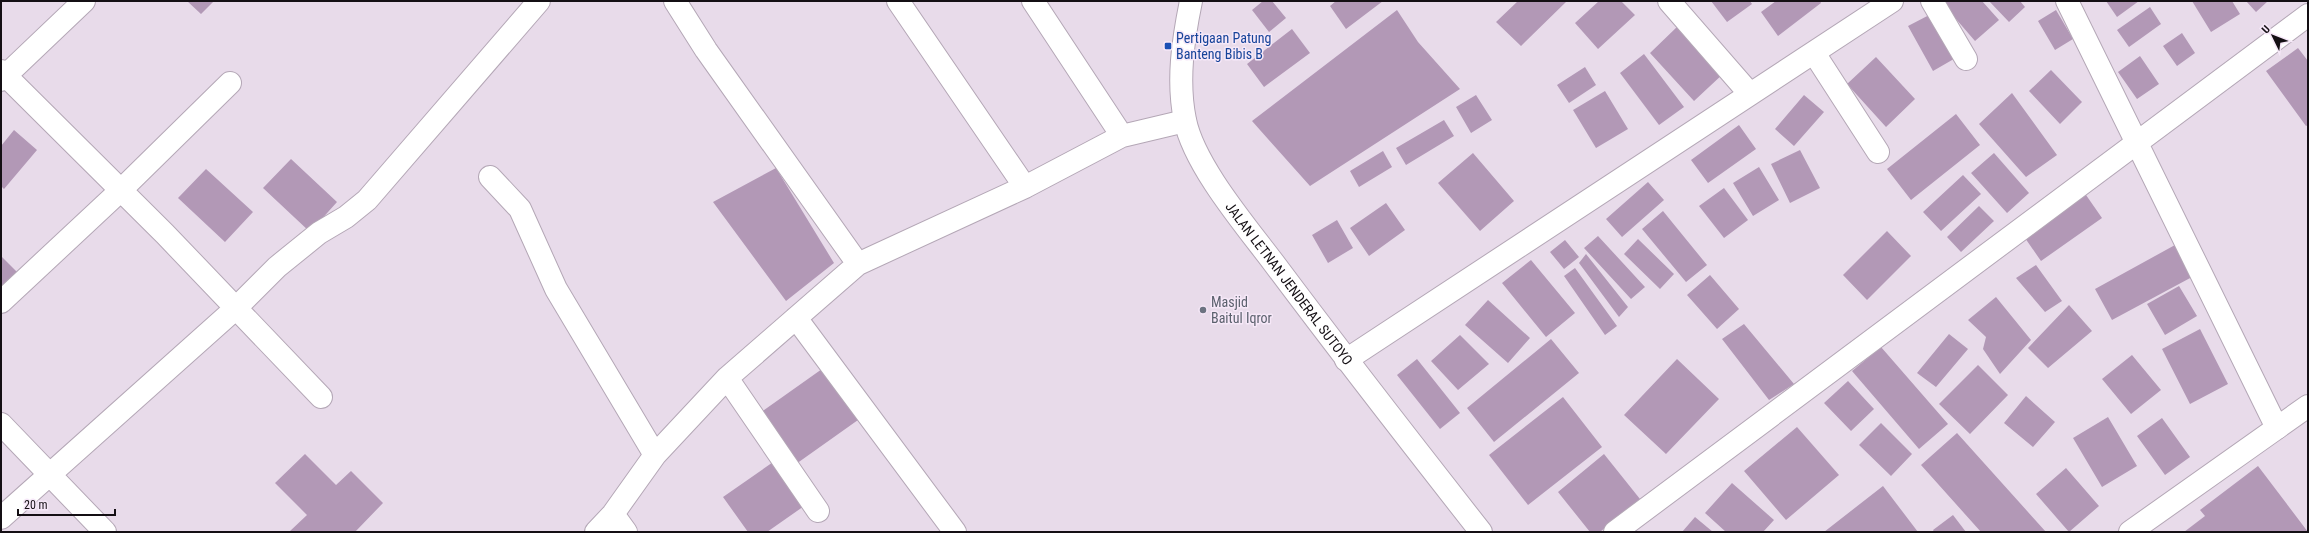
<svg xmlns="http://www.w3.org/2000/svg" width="2309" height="533" viewBox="0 0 2309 533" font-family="'Roboto Condensed',sans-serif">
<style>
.building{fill:#b298b6}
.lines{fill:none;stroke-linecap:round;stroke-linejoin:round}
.street-casing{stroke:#b4a7b6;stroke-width:24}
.secondary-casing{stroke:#b4a7b6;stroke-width:24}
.street{stroke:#fff;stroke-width:22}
.secondary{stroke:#fff;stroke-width:22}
.transit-dot{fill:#1a4fb4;stroke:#f6e8f8;stroke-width:1.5}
.worship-dot{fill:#6b7280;stroke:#f6e8f8;stroke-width:1.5}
.labels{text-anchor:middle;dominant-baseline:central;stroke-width:3;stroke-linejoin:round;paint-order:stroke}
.transit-label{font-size:14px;fill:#164399;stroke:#f6e8f8;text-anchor:start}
.street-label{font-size:14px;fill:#140f14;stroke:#f6e8f8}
.worship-label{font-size:14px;fill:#5b616d;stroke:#f6e8f8;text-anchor:start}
</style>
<rect width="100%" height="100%" fill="#e8dbea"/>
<path class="building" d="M187 1H214L201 14Z
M1263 1H1272L1286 18 1269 32 1252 10Z
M1336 1H1383L1346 29 1330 6Z
M1518 1H1567L1521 46 1496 22Z
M1599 1H1621L1635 15 1598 49 1575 23Z
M1711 1H1750L1752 4 1727 22Z
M1776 1H1820L1821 3 1778 36 1761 12Z
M1946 1H1982L1999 20 1975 41 1943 4Z
M1989 1H2020L2025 7 2009 22Z
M2106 1H2139L2117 17Z
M2192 1H2232L2240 14 2211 32Z
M2246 1H2268L2256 12Z
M2150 7 2161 24 2129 47 2117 30Z
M1397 10 1418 42 1460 89 1310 186 1252 121Z
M2056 10 2073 39 2055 50 2038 21Z
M1935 12 1959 56 1933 71 1908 26Z
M1679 25 1724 73 1694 101 1650 53Z
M1292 29 1310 53 1264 87 1247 64Z
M2182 33 2195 53 2177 66 2163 46Z
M2298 48 2308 61V125L2306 126 2266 71Z
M1644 54 1684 107 1659 125 1620 73Z
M2140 56 2159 84 2137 99 2118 72Z
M1876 57 1915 99 1886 127 1847 84Z
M1585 67 1596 85 1569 103 1557 85Z
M2051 70 2082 102 2060 124 2029 91Z
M1605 91 1628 129 1596 148 1573 110Z
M2012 93 2057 155 2026 177 1979 124Z
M1476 95 1492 120 1471 133 1456 107Z
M1804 95 1824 112 1794 146 1775 129Z
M1956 114 1980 145 1911 200 1887 169Z
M1444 120 1454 136 1406 165 1396 148Z
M1739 125 1756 149 1708 183 1691 160Z
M14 130 37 150 4 189 1 186V146Z
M1800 150 1820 188 1790 203 1771 164Z
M1383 151 1392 167 1359 187 1350 171Z
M1473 153 1514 201 1480 231 1438 183Z
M1994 153 2029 193 2007 213 1971 173Z
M291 159 337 202 310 232 263 188Z
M1759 167 1779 200 1753 216 1733 183Z
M776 168 834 263 786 301 713 202Z
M206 169 253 212 225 242 178 198Z
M1963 175 1981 194 1941 231 1923 212Z
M1648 182 1664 200 1622 237 1606 219Z
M1724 188 1748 220 1724 238 1699 206Z
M2086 195 2102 218 2041 261 2025 238Z
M1386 203 1405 230 1369 256 1350 228Z
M1979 206 1994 221 1961 252 1947 237Z
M1663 211 1707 265 1686 282 1642 229Z
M1337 220 1353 248 1328 263 1312 235Z
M1887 231 1911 256 1867 300 1843 275Z
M1598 236 1645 287 1631 299 1584 248Z
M1638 239 1674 274 1660 289 1624 254Z
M1565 240 1579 257 1564 269 1550 252Z
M2175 245 2192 277 2112 320 2095 289Z
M1586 254 1628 307 1619 317 1579 263Z
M1 256 17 272 1 288Z
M1531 260 1575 313 1546 337 1502 283Z
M2036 265 2062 301 2045 312 2016 278Z
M1575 268 1617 326 1605 335 1564 276Z
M1710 275 1739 309 1717 329 1687 295Z
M2179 286 2197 316 2165 335 2147 304Z
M1996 297 2031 340 2000 374 1983 349 1986 337 1968 320Z
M1488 300 1530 338 1508 363 1465 325Z
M2069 305 2092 331 2048 368 2028 348Z
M1744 324 1794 384 1769 400 1722 339Z
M2200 329 2228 384 2190 404 2162 349Z
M1949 334 1968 349 1936 387 1917 373Z
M1460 335 1489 364 1458 390 1431 361Z
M1551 339 1579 373 1494 442 1467 408Z
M1881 347 1948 424 1919 449 1852 371Z
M2132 355 2161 390 2131 414 2102 379Z
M1417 359 1460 413 1440 429 1397 375Z
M1677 359 1719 399 1666 454 1624 415Z
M1978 365 2008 395 1970 434 1939 404Z
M822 369 858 420 796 464 760 413Z
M1848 381 1874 409 1851 431 1824 403Z
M2026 396 2055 422 2033 447 2004 423Z
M1563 397 1602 447 1528 505 1489 455Z
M2108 417 2137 466 2102 487 2073 438Z
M2162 418 2190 457 2165 475 2137 436Z
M1881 423 1912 454 1891 476 1859 445Z
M1797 427 1839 475 1786 520 1744 471Z
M1957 433 2046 532H1981L1921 465Z
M305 454 336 485 351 471 383 503 355 532H289L307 515 275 483Z
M1604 454 1640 499 1600 532H1590L1558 492Z
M776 460 807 504 767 532H748L723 497Z
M2258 466 2308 532H2184L2205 516 2200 510Z
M2066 468 2099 506 2069 532 2036 494Z
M1732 483 1774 520 1763 532H1726L1705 513Z
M1883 486 1918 532H1824Z
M1953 515 1966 532H1934L1933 530Z
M1695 517 1713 532H1682Z"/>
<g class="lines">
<g class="street-casing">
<path id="street" d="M675 1 706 50 858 264
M898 1 1025 187
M1033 1 1122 136
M1669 1 1750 94
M1932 1 1966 59
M2067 1 2277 428
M1814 53 1878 152
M1 71 165 234 321 397
M1 80 84 1
M490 177 520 209 556 289 655 455
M1 302 121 190 230 83
M796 318 955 532
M1346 360 1892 1
M727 378 818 511
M1 424 105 532
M613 514 626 532
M1 518 235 309 277 267 319 233 346 217 367 200 539 1
M596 532 613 514 655 455 727 378 858 264 1025 187 1122 136 1185 121
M1615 532 2308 15"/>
</g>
<g class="secondary-casing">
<g id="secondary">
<path id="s1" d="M1191 1C1183 40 1177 81 1185 120 1194 165 1245 225 1273 262 1341 353 1411 443 1481 532"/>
<path d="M2130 532 2308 406"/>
</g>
</g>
<use href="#street" class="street"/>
<use href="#secondary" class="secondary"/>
</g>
<rect class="transit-dot" x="1164" y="42" width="8" height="8" rx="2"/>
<circle class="worship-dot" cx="1203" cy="310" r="4"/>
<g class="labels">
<g class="transit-label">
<text x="1176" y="38">Pertigaan Patung<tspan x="1176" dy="16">Banteng Bibis B</tspan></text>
</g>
<g class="street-label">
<text stroke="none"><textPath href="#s1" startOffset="315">JALAN LETNAN JENDERAL SUTOYO</textPath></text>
</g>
<g class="worship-label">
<text x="1211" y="302">Masjid<tspan x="1211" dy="16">Baitul Iqror</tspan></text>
</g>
</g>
<rect width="2309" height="533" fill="none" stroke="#140f14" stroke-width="4"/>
<g transform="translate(2273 36) rotate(313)" stroke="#f6e8f8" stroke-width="3" paint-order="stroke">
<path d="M0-3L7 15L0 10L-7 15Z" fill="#140f14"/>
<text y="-6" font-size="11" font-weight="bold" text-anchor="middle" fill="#140f14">U</text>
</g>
<path d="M18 509v6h97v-6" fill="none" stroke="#140f14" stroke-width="2"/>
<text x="24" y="509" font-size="12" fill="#140f14" stroke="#f6e8f8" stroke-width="3" paint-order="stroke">20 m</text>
</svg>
